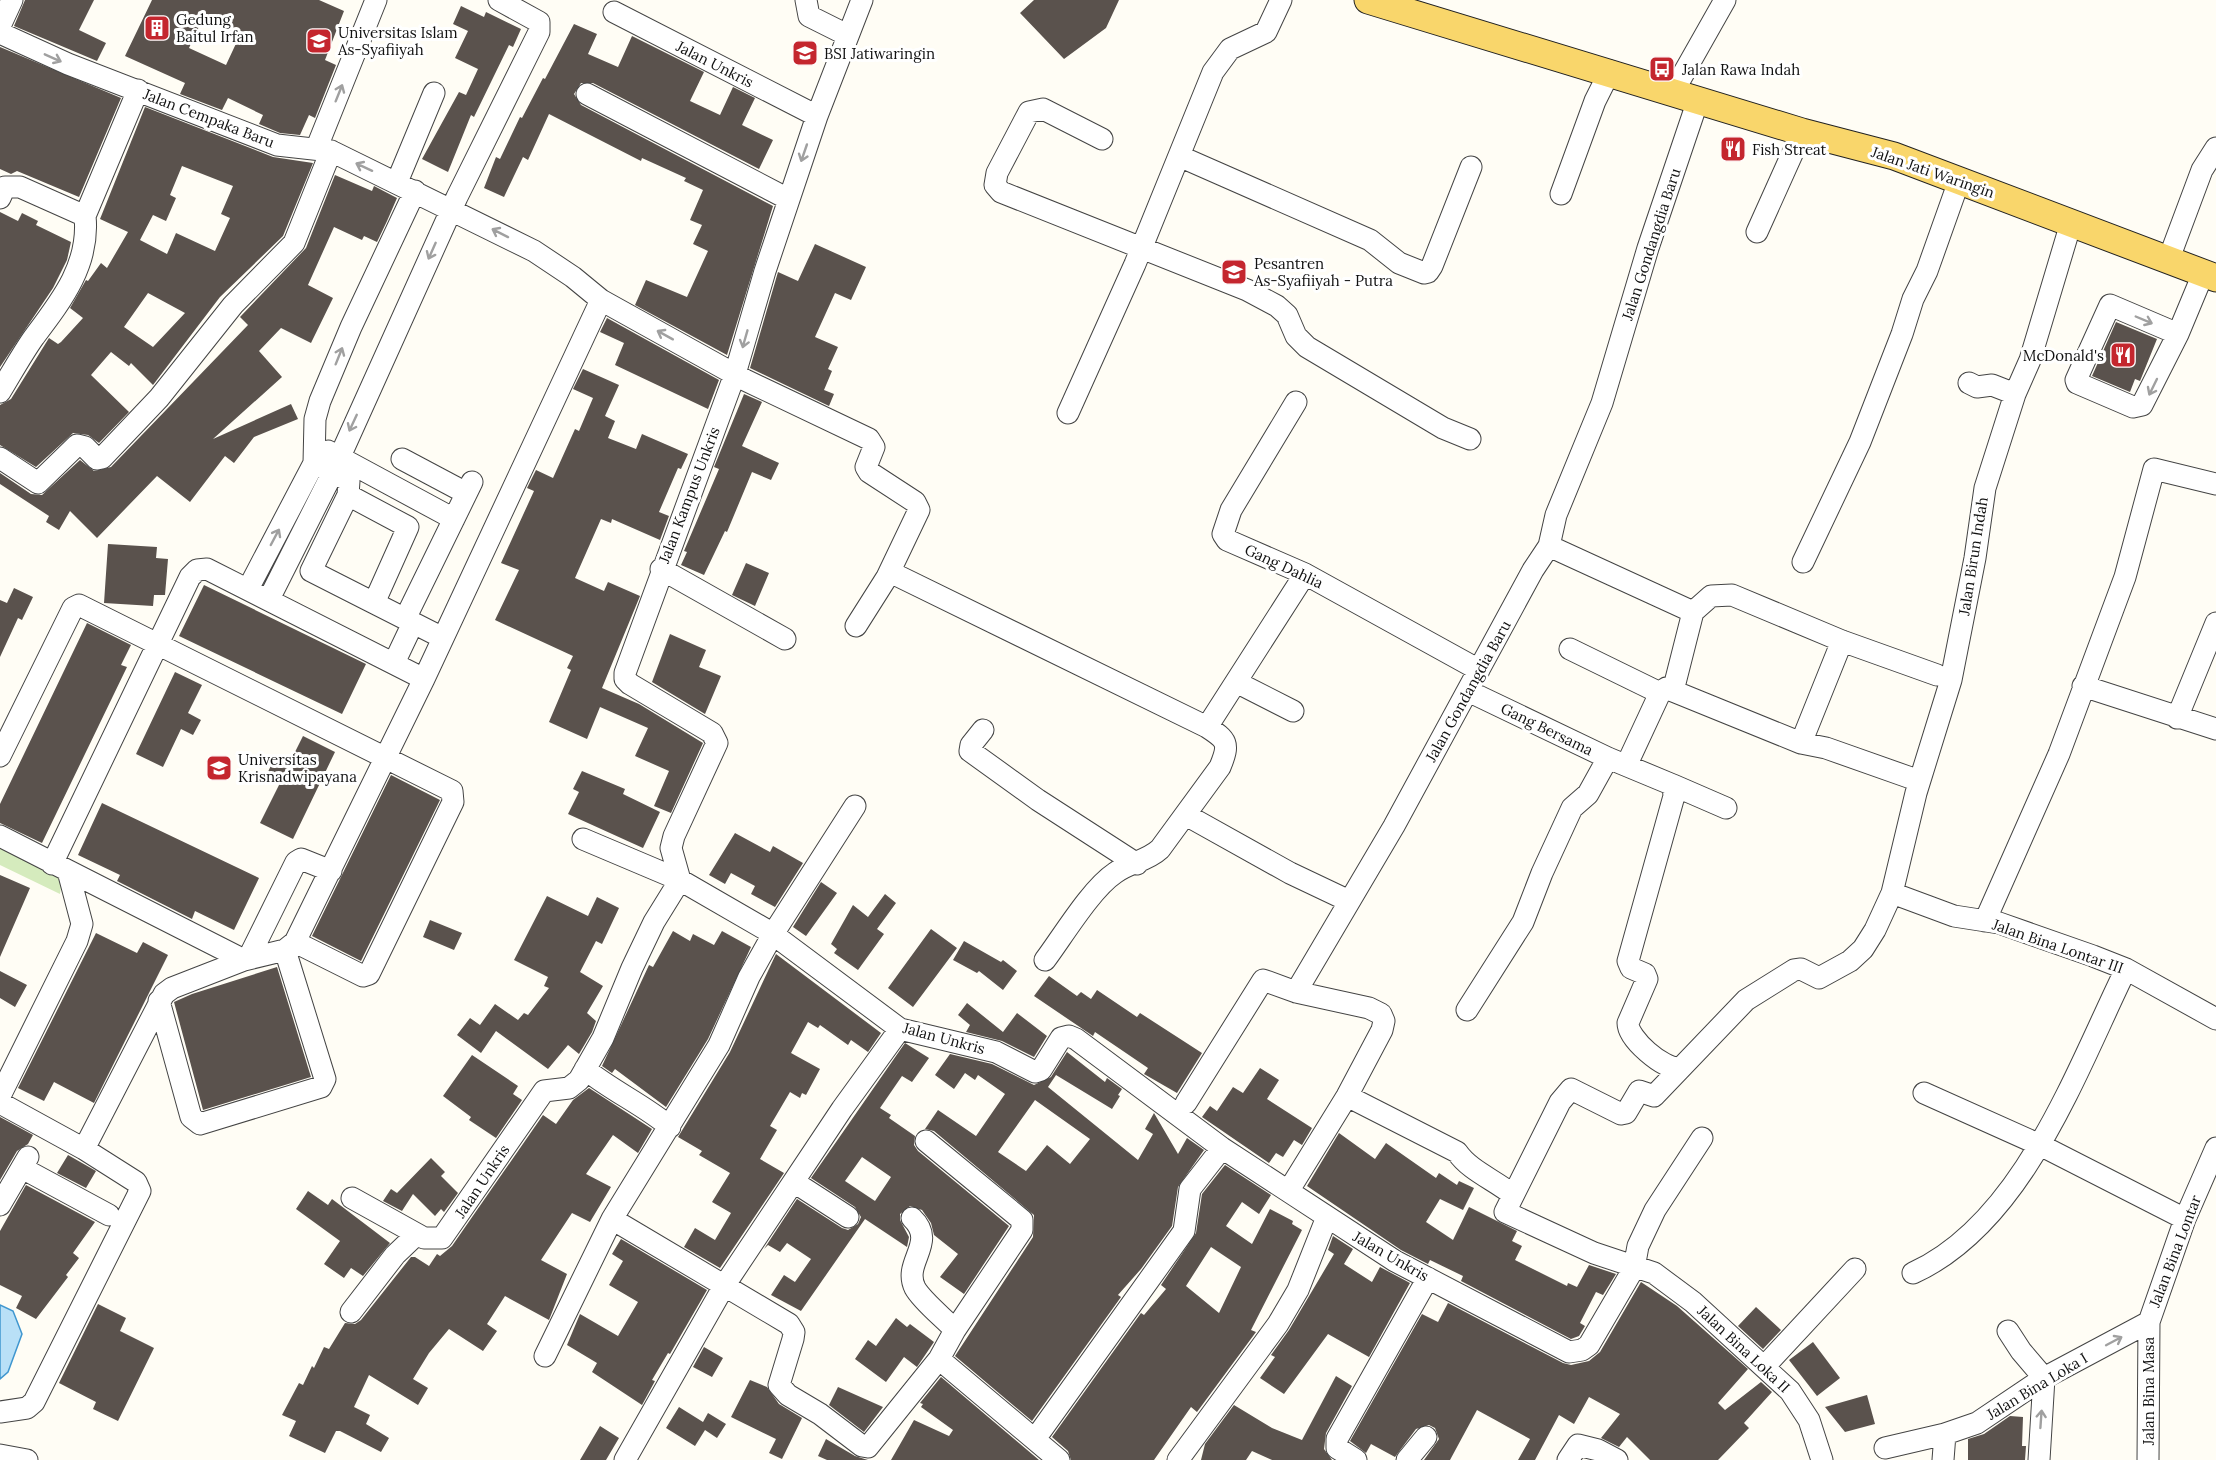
<svg xmlns="http://www.w3.org/2000/svg" width="2216" height="1460" viewBox="0 0 2216 1460" font-family="Lora,serif">
<style>
.green{fill:#d5ebbd}
.water{fill:#b9e0f7;stroke:#3f96cf;stroke-width:1.5}
.building{fill:#5a524d;fill-rule:evenodd}
.lines{fill:none;stroke-linecap:round;stroke-linejoin:round}
.minor-casing{stroke:#444;stroke-width:23}
.major-casing{stroke:#222;stroke-width:29}
.minor{stroke:#fff;stroke-width:21}
.major{stroke:#f9d66b;stroke-width:27}
.oneway{stroke:#a0a0a0}
.labels{text-anchor:middle;dominant-baseline:central;stroke-width:6;stroke-linejoin:round;paint-order:stroke}
.poi-label{font-size:15px;fill:#111;stroke:#fff;text-anchor:start}
.street-label{font-size:15px;fill:#111;stroke:#fff}
</style>
<rect width="100%" height="100%" fill="#fffdf5"/>
<path class="green" d="M0 843 63 873 60 894 0 865Z"/>
<path class="water" d="M0 1305 13 1311 22 1334 8 1372 0 1379Z"/>
<path class="building" d="M25 0H94L79 30 106 43 97 61 14 26Z
M152 0H319L344 11 325 60 336 65 315 118 309 115 300 135 280 133 259 124 263 115 228 98 222 110 180 94 185 83 125 56ZM203 18 240 35 226 65 189 48Z
M1034 0H1119L1106 28 1064 59 1020 13Z
M461 6 484 17 486 12 521 29 513 47 509 45 474 117 471 115 448 172 422 159 459 92 466 95 478 69 455 58 468 31 453 24Z
M574 24 597 34 588 54 618 67 632 36 704 72 690 101 720 115 733 87 755 98 742 125 773 140 759 169 593 83H581L574 94 581 105 773 206 727 355 635 305 646 280 687 297 708 251 693 244 702 225 690 220 703 190 684 181 686 178 642 158 641 161 549 114 528 160 523 157 504 197 484 188 496 157 500 159 520 117 522 118 543 78 545 79Z
M0 47 121 98 79 197 17 171 11 174 0 169Z
M145 107 273 157 313 163 283 236 220 297 153 385 131 363 129 366 111 352 91 375 129 412 99 443 88 435 73 433 36 467 0 445V405L11 399 49 338 58 344 61 342 83 318 70 308 86 280 88 281 101 263 107 268 128 232 100 219ZM182 166 233 186 221 214 230 218 215 251 176 233 167 254 140 240 153 215 166 221 176 198 170 195ZM148 293 185 313 153 347 124 327Z
M335 175 372 191 374 186 397 198 387 221 377 242 364 236 362 240 334 227 308 285 333 298 311 343 281 328 259 351 282 377 213 439 291 404 298 419 254 437 234 463 225 456 190 502 157 476 97 538 70 511 59 530 46 522 49 516 0 484V473L31 494 42 495 80 460 94 471 111 467 248 325 240 317 306 248Z
M0 212 18 221 22 213 38 221 36 225 71 242 67 260 53 288 0 367Z
M815 244 866 267 851 300 835 293 815 337 838 347 828 369 832 371 824 390 834 394 829 406 750 368 778 272 798 281Z
M607 318 719 380 708 409 615 365 624 343 600 332Z
M2116 322 2157 339 2140 381 2135 379 2130 392 2092 376Z
M583 369 619 385 605 416 615 421 608 438 636 449 642 434 688 454 681 469 678 468 659 512 669 516 660 540 612 519 611 523 601 519 575 578 604 591 608 582 640 596 602 688 639 704 703 743 671 813 654 806 669 771 635 756 648 728 600 707 587 739 549 722 571 670 567 668 573 656 495 620 519 570 501 563 534 491 527 488 536 470 553 478 575 429 579 431 593 398 573 389Z
M744 394 762 402 742 446 779 463 771 480 752 472 727 532 725 531 704 575 681 565 687 552 684 551 719 469 714 467Z
M108 544 157 547 156 558 168 559 165 595H154L153 606 104 603Z
M746 563 769 573 755 606 732 595Z
M204 585 366 664 342 714 179 636Z
M14 588 33 597 22 620 18 618 0 657V600L7 603Z
M87 623 131 645 121 665 127 667 42 843 0 823V804Z
M670 634 706 650 699 667 721 676 705 714 652 682Z
M175 672 202 685 188 713 201 720 193 735 181 729 163 767 136 754Z
M303 736 335 752 293 839 260 823 280 783 266 776 276 755 290 762Z
M582 771 625 789 623 794 660 812 643 848 568 814 579 792 573 789Z
M391 775 440 800 361 961 312 936Z
M102 803 259 878 234 930 195 911 192 919 117 881 120 875 78 855Z
M735 833 770 852 773 846 803 863 775 907 751 894 755 886 731 873 725 884 709 875Z
M0 875 30 888 0 957Z
M821 882 837 893 806 936 793 927Z
M885 894 896 903 877 929 884 934 858 970 834 953 837 949 831 944 853 905 868 917Z
M547 896 588 916 597 897 619 908 602 944 596 941 580 972 603 986 587 1013 596 1021 592 1032 579 1054 568 1045 548 1069 496 1031 481 1053 457 1035 470 1018 480 1025 495 1004 518 1020 524 1013 528 1015 549 988 544 986 548 977 514 960Z
M430 920 462 933 454 950 423 937Z
M931 929 957 948 913 1007 888 988Z
M673 931 690 941 693 934 714 945 722 931 751 947 708 1039 666 1107 615 1069 612 1073 602 1066 649 965 653 967Z
M96 933 137 953 143 942 168 955 94 1103 54 1082 44 1101 18 1088Z
M964 941 1001 962 1003 960 1017 971 1003 990 979 971 977 973 953 960Z
M776 954 881 1033 868 1052 851 1040 848 1045 820 1025 818 1028 808 1022 791 1053 820 1069 806 1095 802 1093 800 1098 790 1092 770 1126 777 1130 760 1159 784 1173 720 1268 684 1247 695 1228 715 1240 731 1213 712 1202 730 1173 699 1155 702 1151 678 1137 730 1052Z
M277 967 311 1077 203 1110 174 1002 192 994Z
M0 971 27 985 15 1007 0 998Z
M1049 976 1077 996 1081 992 1091 999 1097 990 1137 1017 1140 1013 1202 1053 1177 1093 1144 1074 1148 1068 1095 1032 1093 1036 1034 996Z
M967 1003 1003 1032 1017 1013 1047 1036 1034 1057 1002 1041 966 1032 970 1025 958 1015Z
M905 1043 929 1058 912 1082 902 1076 880 1108 891 1115 889 1118 915 1136 914 1145 918 1151 1009 1226 964 1294 940 1277 958 1254 934 1235 931 1223 922 1210 910 1206 900 1214V1220L909 1237 907 1247 865 1219 801 1311 771 1295 784 1275 795 1282 811 1259 787 1243 780 1252 768 1245 764 1249 797 1199 842 1228 848 1230 858 1224 861 1217 855 1207 811 1178ZM862 1157 891 1177 875 1201 845 1181Z
M1067 1052 1105 1082 1107 1078 1122 1089 1118 1095 1120 1096 1112 1109 1056 1075 1048 1087 1138 1160 1153 1134 1145 1129 1154 1113 1178 1154 1187 1138 1204 1150 1178 1187 1172 1226 1141 1269 1118 1295 1121 1297 1032 1421 955 1356 1033 1237 1034 1215 934 1131 925 1129 938 1110 976 1136 1005 1094 978 1075 975 1080 965 1073 954 1089 935 1075 950 1054 992 1064 1034 1085 1051 1077ZM1035 1100 1090 1139 1070 1164 1047 1145 1026 1171 998 1152Z
M472 1055 518 1086 513 1094 522 1100 496 1138 469 1120 471 1117 443 1096Z
M1260 1068 1279 1080 1267 1099 1312 1128 1302 1145 1294 1140 1283 1157 1276 1153 1269 1163 1202 1117 1210 1106 1217 1111 1233 1087 1243 1093Z
M589 1088 652 1129 638 1153 613 1135 586 1174 611 1187 590 1222 572 1213 541 1260 567 1274 549 1320 505 1296 487 1324 497 1331 483 1351 449 1329 429 1353 413 1379 428 1388 418 1405 369 1375 354 1407 370 1415 366 1424 389 1438 381 1452 340 1431H336L325 1453 289 1436 296 1421 282 1415 299 1383 303 1385 312 1366 314 1368 324 1347 329 1349 345 1323 355 1324 361 1320 411 1257H415L429 1266 437 1254 440 1256 452 1246 543 1115 556 1124 573 1100Z
M0 1117 33 1135 28 1144 17 1151 0 1180Z
M1339 1133 1375 1159 1386 1143 1436 1178 1439 1173 1457 1185 1459 1181 1474 1188 1463 1210 1440 1199 1426 1222 1453 1240 1469 1207 1517 1231 1512 1241 1522 1246 1515 1260 1567 1286 1568 1283 1577 1287 1589 1265 1616 1274 1603 1295 1596 1292 1580 1323 1585 1326 1579 1336 1571 1339 1461 1281 1463 1276 1430 1260 1428 1264 1401 1250 1307 1186Z
M68 1155 96 1171 86 1188 57 1173Z
M431 1158 445 1172 441 1176 458 1193 444 1212 441 1209 435 1216 413 1194 402 1211 383 1201 391 1189 397 1193Z
M1225 1165 1271 1195 1259 1214 1242 1202 1226 1226 1252 1244 1270 1209 1293 1221 1292 1224 1302 1230 1251 1330 1256 1332 1197 1412 1191 1407 1154 1460H1071L1068 1451 1052 1437 1141 1313 1144 1315 1166 1289 1161 1285 1196 1233 1202 1194ZM1211 1247 1241 1267 1219 1313 1186 1286Z
M26 1185 95 1222 73 1253 79 1258 66 1275 68 1277 36 1319 16 1308 22 1296 0 1285V1231Z
M308 1191 328 1205 332 1199 390 1243 363 1276 351 1268 344 1278 324 1264 340 1241 296 1209Z
M1333 1236 1353 1249 1344 1264 1372 1282 1380 1267 1410 1283 1369 1357 1328 1334 1284 1394 1260 1378 1275 1357 1271 1355 1289 1330 1334 1254 1328 1250Z
M621 1239 707 1290 670 1354 668 1353 652 1380 655 1381 642 1405 592 1372 597 1363 567 1345 580 1314 618 1336 638 1302 609 1285 623 1261 612 1254Z
M1641 1282 1677 1306 1748 1369 1718 1403 1725 1410 1761 1382 1772 1392 1744 1423 1749 1428 1718 1460H1650L1627 1437 1619 1447 1601 1438 1620 1414 1589 1397 1574 1424 1559 1415 1535 1460H1518L1530 1439 1477 1410 1450 1460H1424L1439 1439 1435 1428 1429 1425 1416 1429 1395 1457 1371 1444 1366 1453 1350 1441 1422 1314 1438 1322 1448 1303 1563 1363 1571 1365 1589 1361 1600 1352Z
M98 1304 126 1318 120 1331 154 1348 118 1421 93 1409 96 1402 59 1383Z
M1756 1307 1781 1330 1763 1349 1738 1326Z
M896 1318 907 1327 910 1324 934 1342 917 1367 904 1357 886 1382 855 1359 868 1340 876 1346Z
M1813 1342 1840 1378 1817 1396 1789 1360Z
M704 1347 723 1358 712 1377 693 1367Z
M1336 1376 1352 1386 1326 1433 1324 1449 1332 1460H1272L1252 1451 1246 1460H1201L1205 1444 1234 1405 1272 1428 1302 1440Z
M941 1377 1039 1460H891L914 1420 949 1436 953 1430 921 1407 923 1404 920 1403Z
M750 1380 767 1387 779 1404 802 1418 782 1459 769 1453 776 1439 731 1417Z
M838 1387 883 1407 864 1432 829 1405Z
M1867 1395 1875 1424 1845 1432 1825 1407Z
M679 1407 703 1422 708 1413 726 1424 717 1438 705 1430 695 1446 666 1428Z
M2010 1416 2023 1417 2022 1446H2026L2025 1460H1968V1439L1984 1434Z
M600 1426 619 1438 606 1460H580Z
M826 1439 855 1456 868 1460H827L818 1456Z"/>
<g class="lines">
<g class="minor-casing">
<path id="minor" d="M806 0 809 16 847 35
M614 12 817 116
M0 26 12 0
M0 33 68 64 277 145 331 151 534 251 573 277 601 300 745 380 869 439 874 447 866 467 869 472 915 502 919 510 887 577 856 626
M1673 92 1725 0
M587 94 788 199
M1102 139 1043 109 1029 112 997 173 995 185 1001 192 1247 290 1277 306 1287 315 1296 336 1307 347 1443 428 1470 439
M317 147 376 0
M1179 156 1370 240 1399 263 1424 273 1428 272 1432 266 1471 167
M397 182 434 93
M1561 194 1595 101 1610 71
M0 198 5 187H20L85 216
M1757 232 1802 132
M2168 261 2202 170 2216 148
M2178 334 2110 305 2076 380 2077 383 2133 407 2142 405 2178 334 2203 274
M1969 383 1977 387 1992 385 2015 394
M0 392C11 374 22 354 34 337 62 300 90 264 85 216L138 90
M1296 402 1231 510 1223 534 1227 540 1305 574 1479 670
M1068 413 1135 264 1213 72 1230 49 1266 32 1281 0
M328 451 454 519
M0 458 38 483 77 445 85 447 97 459 102 458 159 398 233 305 294 243 331 151
M402 459 466 493
M322 467 349 481 348 495 408 527 374 603 443 638
M348 495 311 571 374 603
M1549 546 1693 612
M1803 562 1860 442 1902 334 1913 299 1927 271 1959 181
M661 569 785 639
M890 572 1207 727C1227 740 1230 743 1220 767L1160 849C1146 862 1129 862 1115 873 1091 889 1063 936 1045 960
M248 589 314 463 315 419 320 401 351 327 415 191
M269 599 333 472 457 197 539 32V22L499 0
M405 619 472 482
M1570 649 1660 693
M394 663 413 623
M1236 682 1293 711
M2083 686 2216 729
M1468 691 1608 758 1673 785 1674 796 1628 961 1631 968 1645 974 1647 979 1628 1023C1628 1039 1663 1069 1679 1068
M1673 691 1801 743 1826 748 1911 778
M2177 718 2216 623
M1207 727 1305 574
M983 730 971 745 970 751 1038 800 1137 864
M1801 743 1842 641
M0 756 73 608 79 605 452 791 453 802 369 974 363 976 295 942
M1627 764 1660 693 1666 688 1673 691 1693 612 1711 596 1732 595 1842 641 1937 675
M1673 785 1726 808
M1186 815 1290 873 1349 901
M0 836 244 960
M583 839 680 880 770 932 900 1029 996 1052 1035 1072 1041 1070 1061 1038 1069 1036 1076 1039 1222 1148 1395 1261 1569 1352 1582 1350 1589 1345 1634 1268 1638 1246 1655 1210 1702 1138
M52 864 190 577 197 570 207 569 424 679
M680 880 671 848 674 836 717 743 712 733 630 684 625 679V673L735 374 765 271 817 116 862 0
M1892 893 1954 916 1999 923 2093 956 2126 969 2216 1019
M1985 921 2059 754 2125 577 2154 469 2216 484
M248 959 296 862 301 859 331 871
M1296 992 1394 826 1533 570 1549 546 1556 515 1602 403 1648 248 1698 100
M159 1001 191 1117 200 1124 321 1087 325 1079 285 950
M1467 1010 1523 922 1542 873 1572 808 1588 794 1608 758
M585 1069C612 1091 644 1105 670 1127
M1924 1093 2040 1145 2185 1219
M0 1096 77 941 82 924 68 871
M1347 1096 1457 1152C1470 1171 1495 1180 1513 1195
M0 1100 2 1104 84 1149 136 1182 140 1191 34 1402 27 1408 0 1412
M1186 1103 1263 980 1296 992 1369 1008 1381 1014 1384 1021 1382 1030 1347 1096 1289 1190
M84 1149 164 994 172 988 244 960 285 950 295 942 424 679 601 300
M22 1168 109 1215
M794 1182 848 1217
M352 1198 424 1238H442L544 1091 569 1088 579 1080 603 1038 632 968 654 922 680 880
M0 1205 28 1157
M912 1218C938 1243 902 1262 915 1288 922 1301 945 1319 955 1330
M612 1219 789 1324 794 1332 793 1339 779 1385 788 1395 820 1414 862 1446 868 1447 939 1359 955 1330 1022 1230V1220L926 1141
M1913 1273C2023 1223 2076 1071 2126 969
M351 1312 395 1255 416 1235
M2008 1331 2021 1351 2044 1378
M545 1356 612 1219 719 1045 749 977 773 934 855 806
M939 1359 1059 1460
M1764 1367 1855 1269
M1035 1439 1184 1231 1190 1189 1222 1148
M1885 1448 1945 1434
M0 1455 27 1460
M625 1460 724 1286 842 1109 900 1029
M1178 1460 1278 1324 1298 1290 1327 1217
M1356 1460 1337 1448V1439L1428 1278
M1407 1460 1426 1437
M1568 1460 1578 1445 1598 1450 1617 1460
M1822 1460 1809 1420 1790 1391 1693 1302 1654 1273 1594 1253 1505 1212 1560 1102 1571 1089 1621 1114 1626 1113 1639 1091 1654 1096 1746 1000 1794 970 1801 969 1819 978 1850 961 1863 949 1875 930 1892 893 1916 793 1951 680 1975 558 1985 488 2015 394 2030 360 2071 223
M1943 1460 1945 1434 1977 1423 2044 1378 2149 1322
M2039 1460 2044 1378
M2148 1460 2149 1322 2185 1219 2216 1148"/>
</g>
<g class="major-casing">
<path id="major" d="M1368 0 1802 132 1894 156 2216 278"/>
</g>
<use href="#minor" class="minor"/>
<use href="#major" class="major"/>
</g>
<defs><path id="oneway-shaft" d="M-6 0H5M1.5-3L5.5 0L1.5 3" fill="none" stroke-width="1.6" stroke-linecap="round" stroke-linejoin="round" transform="scale(1.5)"/></defs>
<g class="oneway">
<use href="#oneway-shaft" transform="translate(53 58) rotate(24)"/>
<use href="#oneway-shaft" transform="translate(339 93) rotate(-68)"/>
<use href="#oneway-shaft" transform="translate(804 153) rotate(109)"/>
<use href="#oneway-shaft" transform="translate(364 167) rotate(-155)"/>
<use href="#oneway-shaft" transform="translate(500 233) rotate(-153)"/>
<use href="#oneway-shaft" transform="translate(432 251) rotate(114)"/>
<use href="#oneway-shaft" transform="translate(2144 320) rotate(23)"/>
<use href="#oneway-shaft" transform="translate(665 335) rotate(-151)"/>
<use href="#oneway-shaft" transform="translate(745 339) rotate(106)"/>
<use href="#oneway-shaft" transform="translate(339 356) rotate(-68)"/>
<use href="#oneway-shaft" transform="translate(2153 387) rotate(116)"/>
<use href="#oneway-shaft" transform="translate(353 423) rotate(115)"/>
<use href="#oneway-shaft" transform="translate(275 537) rotate(-62)"/>
<use href="#oneway-shaft" transform="translate(2114 1341) rotate(-28)"/>
<use href="#oneway-shaft" transform="translate(2041 1419) rotate(-86)"/>
</g>
<defs>
<g id="building-square" transform="scale(1.35)"><rect x="-9" y="-9" width="18" height="18" rx="4" fill="#c4262e" stroke="#fff"/><path d="M-4-6H4V6H1V3H-1V6H-4ZM-2.5-4.3h1.7v1.8h-1.7ZM.8-4.3h1.7v1.8H.8ZM-2.5-1h1.7V.8h-1.7ZM.8-1h1.7V.8H.8Z" fill="#fff"/></g>
<g id="university-square" transform="scale(1.35)"><rect x="-9" y="-9" width="18" height="18" rx="4" fill="#c4262e" stroke="#fff"/><path d="M0-5L7-2L0 1L-7-2ZM-4 1L0 2.5L4 1V4Q0 6-4 4Z" fill="#fff"/></g>
<g id="bus-square" transform="scale(1.35)"><rect x="-9" y="-9" width="18" height="18" rx="4" fill="#c4262e" stroke="#fff"/><path d="M-5-6H5V4H4V6H2V4H-2V6H-4V4H-5ZM-3.5-4V0h7V-4ZM-3.5 1.2v1.5H-2V1.2ZM2 1.2v1.5H3.5V1.2Z" fill="#fff"/></g>
<g id="restaurant-square" transform="scale(1.35)"><rect x="-9" y="-9" width="18" height="18" rx="4" fill="#c4262e" stroke="#fff"/><path d="M-5-6h1v4h1v-4h1v4h1v-4h1v5L-1.5 .5V6h-2V.5L-5-1ZM5-6V6H3V1.5H1.5Q1.5-4 5-6Z" fill="#fff"/></g>
<g id="school-square" transform="scale(1.35)"><rect x="-9" y="-9" width="18" height="18" rx="4" fill="#c4262e" stroke="#fff"/><path d="M0-5L7-2L0 1L-7-2ZM-4 1L0 2.5L4 1V4Q0 6-4 4Z" fill="#fff"/></g>
</defs>
<g fill-rule="evenodd">
<use href="#building-square" x="157" y="28"/>
<use href="#university-square" x="319" y="41"/>
<use href="#university-square" x="805" y="53"/>
<use href="#bus-square" x="1662" y="69"/>
<use href="#restaurant-square" x="1733" y="149"/>
<use href="#school-square" x="1234" y="272"/>
<use href="#restaurant-square" x="2123" y="355"/>
<use href="#university-square" x="219" y="768"/>
</g>
<g class="labels">
<g class="poi-label">
<text x="176" y="19">Gedung<tspan x="176" dy="17">Baitul Irfan</tspan></text>
<text x="338" y="32">Universitas Islam<tspan x="338" dy="17">As-Syafiiyah</tspan></text>
<text x="824" y="53">BSI Jatiwaringin</text>
<text x="1682" y="69">Jalan Rawa Indah</text>
<text x="1752" y="149">Fish Streat</text>
<text x="1254" y="263">Pesantren<tspan x="1254" dy="17">As-Syafiiyah - Putra</tspan></text>
<text x="2104" y="355" text-anchor="end">McDonald's</text>
<text x="238" y="759">Universitas<tspan x="238" dy="17">Krisnadwipayana</tspan></text>
</g>
<g class="street-label">
<text transform="translate(715 64) rotate(27)">Jalan Unkris</text>
<text transform="translate(209 118) rotate(21)">Jalan Cempaka Baru</text>
<text transform="translate(1933 172) rotate(19)">Jalan Jati Waringin</text>
<text transform="translate(1651 244) rotate(-72)">Jalan Gondangdia Baru</text>
<text transform="translate(689 495) rotate(-69)">Jalan Kampus Unkris</text>
<text transform="translate(1973 556) rotate(-81)">Jalan Birun Indah</text>
<text transform="translate(1284 566) rotate(25)">Gang Dahlia</text>
<text transform="translate(1468 691) rotate(-61)">Jalan Gondangdia Baru</text>
<text transform="translate(1547 729) rotate(26)">Gang Bersama</text>
<text transform="translate(2058 946) rotate(19)">Jalan Bina Lontar III</text>
<text transform="translate(944 1038) rotate(15)">Jalan Unkris</text>
<text transform="translate(482 1181) rotate(-56)">Jalan Unkris</text>
<text transform="translate(2175 1251) rotate(-69)">Jalan Bina Lontar</text>
<text transform="translate(1391 1256) rotate(30)">Jalan Unkris</text>
<text transform="translate(1744 1349) rotate(43)">Jalan Bina Loka II</text>
<text transform="translate(2037 1386) rotate(-31)">Jalan Bina Loka I</text>
<text transform="translate(2148 1391) rotate(-90)">Jalan Bina Masa</text>
</g>
</g>
</svg>
